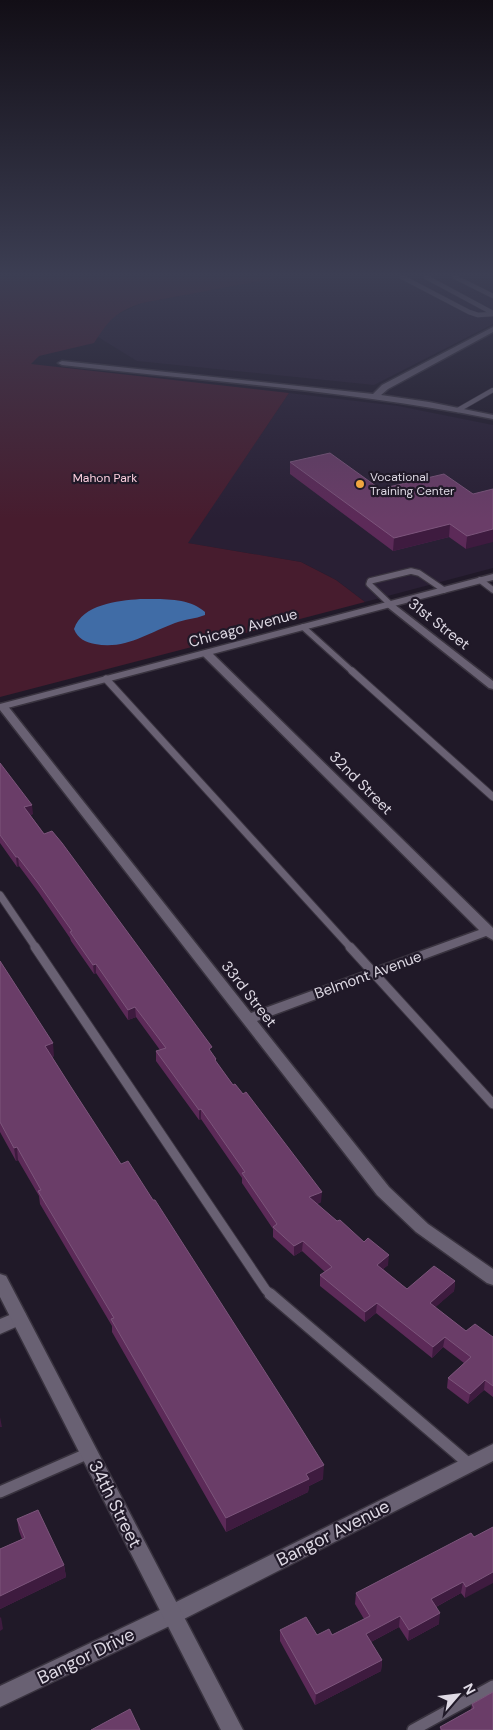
<svg xmlns="http://www.w3.org/2000/svg" width="493" height="1730" viewBox="0 0 493 1730" font-family="'DM Sans',sans-serif">
<style>
.built{fill:#291f34}
.green{fill:#471c2e}
.water{fill:#406ca6}
.lines{fill:none;stroke-linecap:round;stroke-linejoin:round}
.lane-far4-casing{stroke:#39333f;stroke-width:5.5}
.lane-far3-casing{stroke:#39333f;stroke-width:8}
.lane-far2-casing{stroke:#39333f;stroke-width:9}
.lane-far1-casing{stroke:#39333f;stroke-width:11}
.lane-casing{stroke:#39333f;stroke-width:14}
.street-casing{stroke:#39333f;stroke-width:3}
.secondary-casing{stroke:#39333f;stroke-width:3}
.lane-far4{stroke:#696173;stroke-width:4.5}
.lane-far3{stroke:#696173;stroke-width:5.5}
.lane-far2{stroke:#696173;stroke-width:7}
.lane-far1{stroke:#696173;stroke-width:9}
.lane{stroke:#696173;stroke-width:11}
.street{fill:#696173;fill-rule:evenodd}
.secondary{fill:#696173;fill-rule:evenodd}
.wall{fill:#5c2a58}
.shaded-wall{fill:#3e1b3f}
.building{fill:#6a3d68;stroke:#7c557b}
.poi-dot{fill:#f0a63f;stroke:#201928;stroke-width:2}
.labels{text-anchor:middle;dominant-baseline:central;stroke-width:4.5;stroke-linejoin:round;paint-order:stroke}
.far-poi-label{font-size:12px;fill:#ded9e4;stroke:#201928;text-anchor:start}
.far-park-label{font-size:12px;fill:#fccfde;stroke:#201928}
.street-label{font-size:15px;fill:#ded9e4;stroke:#201928}
.near-street-label{font-size:18px;fill:#ded9e4;stroke:#201928}
</style>
<rect width="100%" height="100%" fill="#201928"/>
<path class="built" d="M282 277H493V324L374 385 137 361 98 337 101 329 114 316 142 303Z
M289 393 398 406 493 425V568L365 602 336 580 301 562 187 543Z"/>
<path class="green" d="M0 277H282L142 303C114 313 110 319 94 343L39 356 31 364 289 393 188 543 301 562 336 580 365 602 0 697Z"/>
<path class="water" d="M140 599C160 599 189 597 205 612V615C195 619 185 619 175 623 148 633 125 650 95 644 85 642 78 639 74 629 83 604 117 601 140 599Z"/>
<g class="lines">
<g class="lane-far4-casing">
<path id="lane-far4" d="M402 277 469 312 478 315 493 314
M426 277 493 313
M455 277 493 296
M458 410 493 390"/>
</g>
<g class="lane-far3-casing">
<path id="lane-far3" d="M480 580 493 590
M390 604 369 584 370 581 411 571 419 573 444 590
M303 627 353 672"/>
</g>
<g class="lane-far2-casing">
<path id="lane-far2" d="M352 671 493 797
M106 679 351 948
M0 895 36 948"/>
</g>
<g class="lane-far1-casing">
<path id="lane-far1" d="M35 947 266 1290 272 1295
M350 947 493 1104"/>
</g>
<g class="lane-casing">
<path id="lane" d="M270 1294 469 1464
M0 1492 89 1453
M413 1730 493 1686"/>
</g>
<g class="street-casing">
<path id="street" d="M493 327V332L388 389 381 395 429 402 493 415V419C351 391 206 381 62 365L58 363 62 361 373 394 382 385Z
M390 601 493 681V689L489 688 386 606V602Z
M206 650 210 651 493 928V940L486 936 257 1021 389 1187 428 1224 493 1269V1285L487 1283 416 1232 377 1195 0 710V704L7 705 251 1013 479 930 202 655 201 653Z
M19 1311 25 1313 27 1318 25 1323 0 1334V1319Z
M493 1444V1461L180 1621 0 1707V1686L166 1607Z"/>
</g>
<g class="secondary-casing">
<path id="secondary" d="M493 574V580L0 710V704Z
M0 1274 6 1276 243 1730H221L0 1297Z"/>
</g>
<use href="#lane-far4" class="lane-far4"/>
<use href="#lane-far3" class="lane-far3"/>
<use href="#lane-far2" class="lane-far2"/>
<use href="#lane-far1" class="lane-far1"/>
<use href="#lane" class="lane"/>
<use href="#street" class="street"/>
<use href="#secondary" class="secondary"/>
</g>
<path class="wall" d="M290 462 380 489 473 494 466 549 449 537 393 551 290 474Z
M0 763 33 814 30 815 212 1054 216 1062 321 1202 317 1204 388 1265 383 1269 407 1289 455 1281 454 1291 435 1307 466 1331 493 1337V1397L484 1390 468 1404 447 1388 448 1378 464 1363 443 1347 432 1358 376 1313 365 1322 320 1286V1275L325 1272 302 1251 294 1256 273 1237V1229L242 1183V1178L201 1119 199 1120 156 1061V1051L160 1050 136 1017 128 1020 96 973 94 974 71 941 70 938 39 893 19 866 17 867 0 843Z
M0 961 54 1056 52 1057 71 1087 323 1479 309 1486 308 1492 226 1532 112 1332V1326L40 1204 39 1196 18 1160 16 1161 0 1132Z
M17 1519 64 1565 66 1577 0 1609V1549L22 1539 19 1531Z
M474 1537 465 1598 461 1593 436 1607 439 1624 408 1641 399 1627 371 1642 382 1660 381 1671 315 1705 280 1641V1630L317 1635H332L364 1619 355 1604 356 1593Z
M472 1704 493 1730H440V1727L471 1710Z"/>
<path class="shaded-wall" d="M450 524 449 537 393 551 394 538Z
M493 529V542L466 549 467 536Z
M32 805 33 814 25 817 24 807Z
M16 857H18L19 866 17 867Z
M96 964V973L94 974 93 965Z
M135 1007 136 1017 128 1020V1010Z
M53 1043 54 1056 47 1059 45 1046Z
M201 1109V1119L199 1120V1110Z
M17 1147 18 1160 16 1161 14 1148Z
M322 1192 321 1202 309 1207V1197Z
M303 1241 302 1251 294 1256V1246Z
M389 1255 388 1265 376 1275 377 1265Z
M455 1281 454 1291 429 1313 430 1303Z
M377 1303 376 1313 365 1322V1312Z
M445 1337 443 1347 432 1358 433 1347Z
M485 1380 484 1390 468 1404 470 1394Z
M0 1417 2 1427H0Z
M324 1465 323 1479 309 1486 308 1492 226 1532V1518L306 1474Z
M64 1565 66 1577 0 1609V1596Z
M493 1572V1583L465 1598 466 1587Z
M463 1582 461 1593 430 1610 431 1599Z
M440 1613 439 1624 408 1641 409 1630Z
M400 1616 399 1627 365 1645 366 1634Z
M1 1617 3 1629 0 1631V1618Z
M382 1660 381 1671 315 1705 316 1694Z"/>
<path class="building" d="M330 453 380 489 444 474 473 494 493 489V529L467 536 450 524 394 538 290 462Z
M0 763 32 805 24 807 44 834 52 831 62 843 212 1047 209 1049 216 1059 215 1060 233 1085 235 1084 243 1094 246 1092 322 1192 309 1197 337 1221 340 1220 364 1242 368 1238 389 1255 377 1265 407 1289 434 1266 455 1281 430 1303 466 1331 475 1324 493 1337V1386L485 1380 470 1394 448 1378 471 1357 445 1337 433 1347 377 1303 365 1312 320 1275 332 1267 303 1241 294 1246 273 1227 277 1224 242 1173 245 1172 201 1109 199 1110 156 1051 166 1048 135 1007 128 1010 96 964 93 965 70 932 72 931 38 883 18 857H16L0 835Z
M0 961 53 1043 45 1046 71 1087 121 1164 128 1161 153 1200H155L292 1414 324 1465 306 1474 309 1479 226 1518 111 1319 114 1318 38 1191 41 1190 17 1147 14 1148 0 1122Z
M38 1510 64 1565 0 1596V1549L25 1538 17 1519Z
M493 1527V1572L466 1587 463 1582 431 1599 440 1613 409 1630 400 1616 366 1634 382 1660 316 1694 280 1630 306 1617 317 1635 329 1629 332 1635 370 1616 356 1593 471 1533 474 1537Z
M493 1692V1730H442L440 1727 474 1708 472 1704Z
M130 1709 140 1730H91Z"/>
<linearGradient id="sky" x2="0" y2="1"><stop stop-color="#120e16"/><stop offset="0.53" stop-color="#3c3e53"/><stop offset="1" stop-color="#3c3e53" stop-opacity="0"/></linearGradient>
<rect width="493" height="519" fill="url(#sky)"/>
<circle class="poi-dot" cx="360" cy="484" r="5"/>
<g class="labels">
<g class="far-poi-label">
<text x="370" y="477">Vocational<tspan x="370" dy="14">Training Center</tspan></text>
</g>
<g class="far-park-label">
<text x="105" y="478">Mahon Park</text>
</g>
<g class="street-label">
<text transform="translate(439 624) rotate(38)">31st Street</text>
<text transform="translate(243 628) rotate(-15)">Chicago Avenue</text>
<text transform="translate(361 783) rotate(45)">32nd Street</text>
<text transform="translate(368 975) rotate(-20)">Belmont Avenue</text>
<text transform="translate(249 994) rotate(52)">33rd Street</text>
</g>
<g class="near-street-label">
<text transform="translate(115 1504) rotate(63)">34th Street</text>
<text transform="translate(333 1533) rotate(-27)">Bangor Avenue</text>
<text transform="translate(86 1656) rotate(-26)">Bangor Drive</text>
</g>
</g>
<g transform="translate(458 1695) rotate(62)" stroke="#201928" stroke-width="4" paint-order="stroke">
<path d="M0-4L9 19L0 12L-9 19Z" fill="#ded9e4"/>
<text y="-8" font-size="14" font-weight="bold" text-anchor="middle" fill="#ded9e4">N</text>
</g>
</svg>
